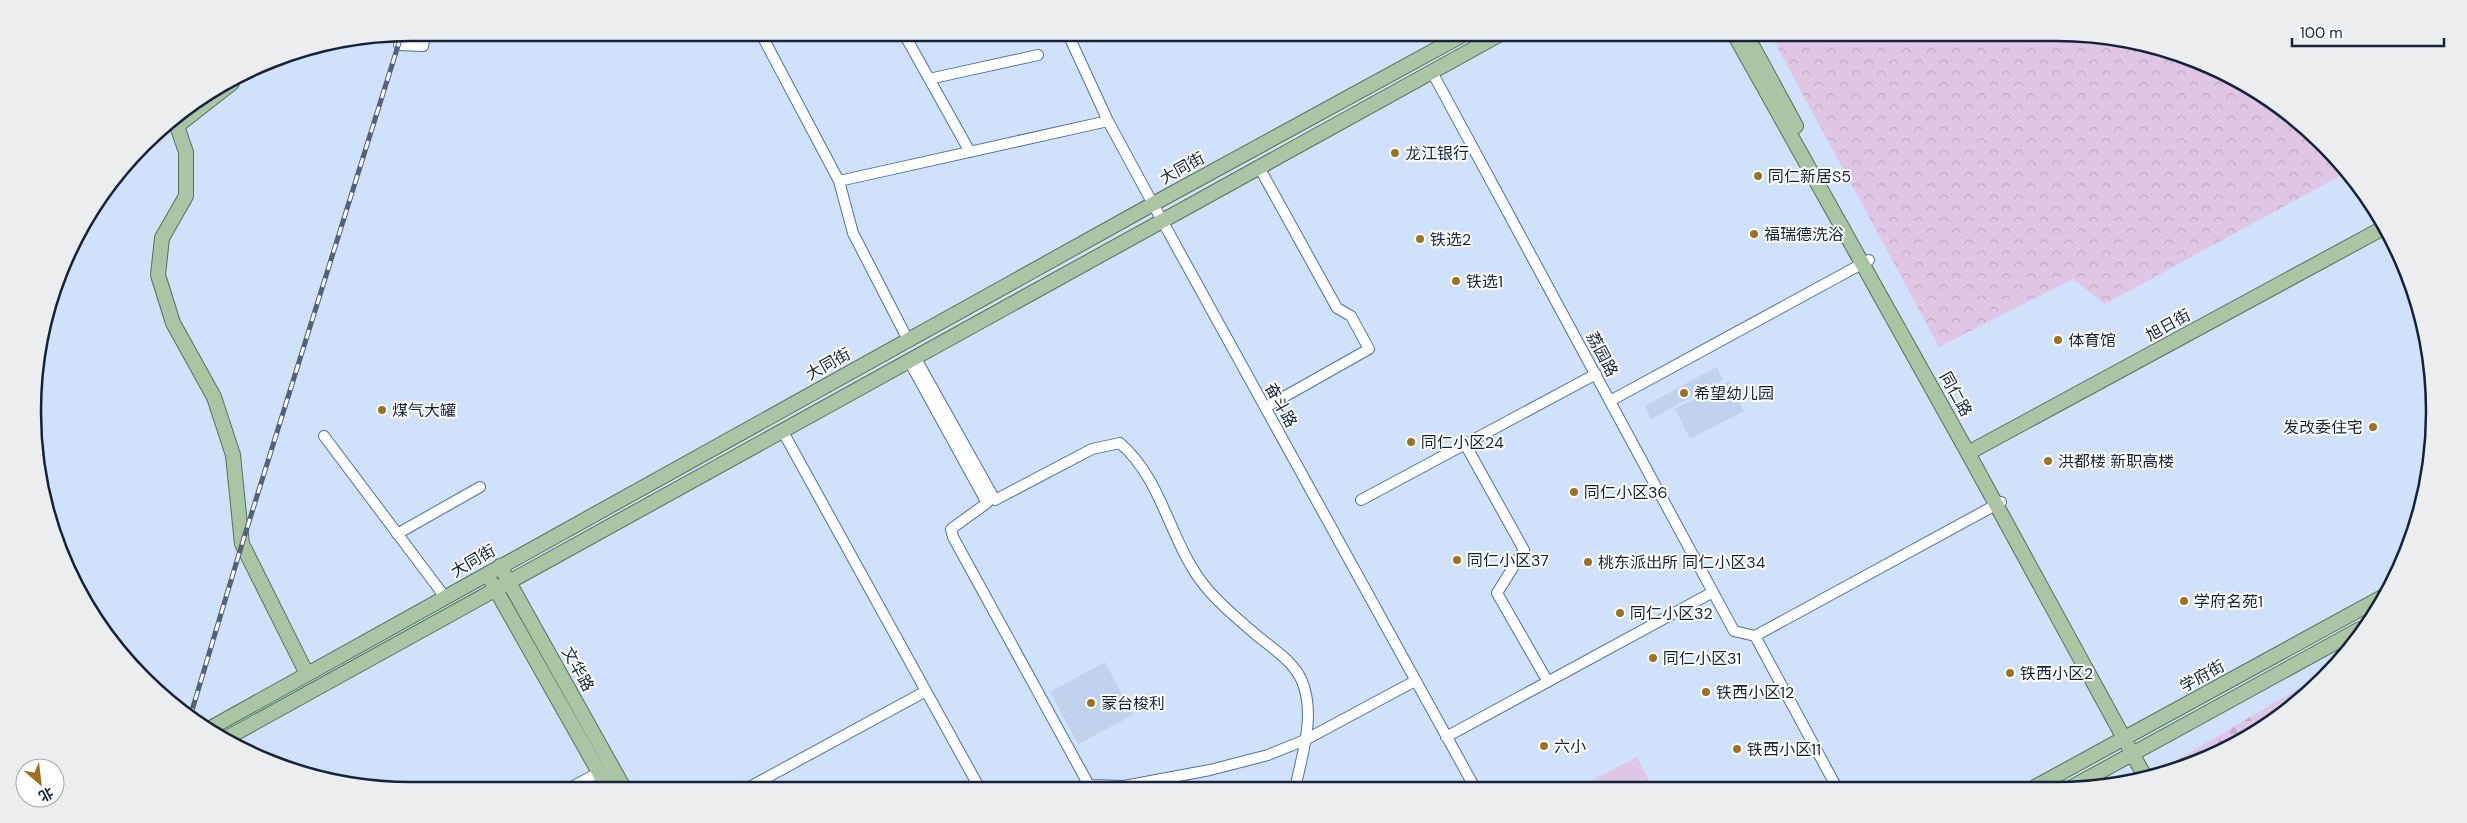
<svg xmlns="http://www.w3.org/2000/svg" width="2467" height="823" viewBox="0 0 2467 823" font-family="'DM Sans','Noto Sans SC',sans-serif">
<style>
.built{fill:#c0d2ee}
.grass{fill:#dfc6e5}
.forest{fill:url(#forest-firs)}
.park{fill:url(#park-crowns)}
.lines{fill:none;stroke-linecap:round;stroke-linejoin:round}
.minor-casing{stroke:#4b70aa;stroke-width:12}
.major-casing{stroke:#517457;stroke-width:16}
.minor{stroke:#fff;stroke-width:10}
.major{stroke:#aac5a3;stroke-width:14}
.rail-casing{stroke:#52627b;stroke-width:5}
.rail{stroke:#fff;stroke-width:3;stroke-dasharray:9;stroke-linecap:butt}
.poi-dot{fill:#9c7220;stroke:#fff;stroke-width:2}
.labels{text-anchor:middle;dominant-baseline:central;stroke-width:4;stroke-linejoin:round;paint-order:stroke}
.poi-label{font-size:16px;fill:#14233c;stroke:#fff;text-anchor:start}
.street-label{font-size:16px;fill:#14233c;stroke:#fff}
.rim{fill:none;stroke:#14233c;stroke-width:2.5}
</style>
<defs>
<pattern id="forest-firs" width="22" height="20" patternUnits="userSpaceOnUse" patternTransform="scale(1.25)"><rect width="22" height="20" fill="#dfc6e5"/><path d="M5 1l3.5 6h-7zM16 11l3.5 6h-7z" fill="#beaac5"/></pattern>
<pattern id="park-crowns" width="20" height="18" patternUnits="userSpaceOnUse" patternTransform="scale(1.25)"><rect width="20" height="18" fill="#dfc6e5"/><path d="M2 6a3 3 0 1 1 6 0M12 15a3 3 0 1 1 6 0" fill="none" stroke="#beaac5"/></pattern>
</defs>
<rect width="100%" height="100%" fill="#d0e1fb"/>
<path class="built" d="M1716 367 1723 380 1651 419 1645 406Z
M1729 381 1744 411 1690 439 1675 409Z
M1105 662 1133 715 1078 744 1050 692Z"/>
<path class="grass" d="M1637 757 1653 788H1577Z"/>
<path class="forest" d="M2323 674 2306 696 2223 752 2157 772Z"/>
<path class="park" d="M1782 33 2055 32 2130 40 2201 61 2266 97 2324 144 2347 172 2105 304 2073 279 1939 347 1773 39Z"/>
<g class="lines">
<g class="minor-casing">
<path id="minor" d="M760 32 839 181 853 233 908 340
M903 32 970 152
M1067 32 1108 121 1153 204 1475 788
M399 45 423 46 426 32
M1432 72 1734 631 1755 636
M929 79 1038 55
M1259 167 1337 308 1351 316 1369 349 1266 407
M839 181 1108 121
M915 357 995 500 1092 449 1120 443C1165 482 1170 547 1209 591 1222 606 1239 620 1254 633 1270 647 1293 660 1302 681 1316 716 1302 754 1295 789
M909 361 987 503 951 529 953 537 1091 789
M1610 401 1869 260
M782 430 980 789
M324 436 445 597
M1465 444 1524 550 1497 593 1548 682
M1361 500 1596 374
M397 534 480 487
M1755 636 2001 502
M1755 636 1837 788
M1446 737 1713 592
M1089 785 1124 786 1210 770 1268 755 1305 740 1415 681
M566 790 600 772
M744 790 926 691"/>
</g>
<g class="major-casing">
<path id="major" d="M1733 32 1968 453 2144 775
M1745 32 1796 126
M172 120 177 126 186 152V196L162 238 158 275 173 323 214 397 233 455 242 544 307 674
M177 126 232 83
M1968 453 2385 227
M500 566 625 790
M492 583 609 790
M207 730 1153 204 1468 32
M225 739 1504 32
M2035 787 2386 595
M2072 787 2360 629"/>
</g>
<use href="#minor" class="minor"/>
<use href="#major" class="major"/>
<g class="rail-casing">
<path id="rail" d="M190 717 242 544 402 33"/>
</g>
<use href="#rail" class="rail"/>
</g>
<g class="poi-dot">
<circle cx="1395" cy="153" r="5"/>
<circle cx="1758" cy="176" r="5"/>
<circle cx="1754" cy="234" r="5"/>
<circle cx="1420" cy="239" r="5"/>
<circle cx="1456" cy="281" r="5"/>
<circle cx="2058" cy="340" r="5"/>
<circle cx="1684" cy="393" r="5"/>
<circle cx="382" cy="410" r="5"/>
<circle cx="2373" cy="427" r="5"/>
<circle cx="1411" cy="442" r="5"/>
<circle cx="2048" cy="461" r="5"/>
<circle cx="1574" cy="492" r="5"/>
<circle cx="1457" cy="560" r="5"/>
<circle cx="1588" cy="562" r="5"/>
<circle cx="2184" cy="601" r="5"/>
<circle cx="1620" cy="613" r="5"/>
<circle cx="1653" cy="658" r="5"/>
<circle cx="2010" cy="673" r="5"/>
<circle cx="1706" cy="692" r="5"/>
<circle cx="1091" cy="703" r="5"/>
<circle cx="1544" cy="746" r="5"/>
<circle cx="1737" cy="749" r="5"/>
</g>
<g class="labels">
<g class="poi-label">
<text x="1405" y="153">龙江银行</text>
<text x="1768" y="176">同仁新居S5</text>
<text x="1764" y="234">福瑞德洗浴</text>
<text x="1430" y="239">铁选2</text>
<text x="1466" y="281">铁选1</text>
<text x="2068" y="340">体育馆</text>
<text x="1694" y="393">希望幼儿园</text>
<text x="392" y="410">煤气大罐</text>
<text x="2363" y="427" text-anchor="end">发改委住宅</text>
<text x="1421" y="442">同仁小区24</text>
<text x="2058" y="461">洪都楼 新职高楼</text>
<text x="1584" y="492">同仁小区36</text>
<text x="1467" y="560">同仁小区37</text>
<text x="1598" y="562">桃东派出所 同仁小区34</text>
<text x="2194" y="601">学府名苑1</text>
<text x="1630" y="613">同仁小区32</text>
<text x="1663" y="658">同仁小区31</text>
<text x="2020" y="673">铁西小区2</text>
<text x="1716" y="692">铁西小区12</text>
<text x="1101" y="703">蒙台梭利</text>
<text x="1554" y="746">六小</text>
<text x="1747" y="749">铁西小区11</text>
</g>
<g class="street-label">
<text transform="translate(1182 168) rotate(-29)">大同街</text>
<text transform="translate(2168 325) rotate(-29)">旭日街</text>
<text transform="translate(1602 354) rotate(62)">荔园路</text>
<text transform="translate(828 364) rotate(-29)">大同街</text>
<text transform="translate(1956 394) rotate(61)">同仁路</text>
<text transform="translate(1281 405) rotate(61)">奋斗路</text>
<text transform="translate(473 561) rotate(-30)">大同街</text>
<text transform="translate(578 669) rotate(61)">文华路</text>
<text transform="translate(2202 676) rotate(-29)">学府街</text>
</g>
</g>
<path d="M0 0H2467V823H0ZM411 41H2056A370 370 0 0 1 2426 411V412A370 370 0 0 1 2056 782H411A370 370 0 0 1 41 412V411A370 370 0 0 1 411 41Z" fill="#ecedef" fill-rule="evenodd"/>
<path class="rim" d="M411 41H2056A370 370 0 0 1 2426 411V412A370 370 0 0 1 2056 782H411A370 370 0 0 1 41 412V411A370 370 0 0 1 411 41Z"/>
<g transform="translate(40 783) rotate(152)"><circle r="24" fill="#ffffff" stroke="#a1a7b1"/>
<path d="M0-4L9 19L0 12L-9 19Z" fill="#9c7220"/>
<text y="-8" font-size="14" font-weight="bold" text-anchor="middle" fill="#14233c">北</text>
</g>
<path d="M2292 38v8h152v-8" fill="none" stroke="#14233c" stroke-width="2.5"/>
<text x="2300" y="38" font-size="15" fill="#14233c" stroke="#ffffff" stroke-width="4" paint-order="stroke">100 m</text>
</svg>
